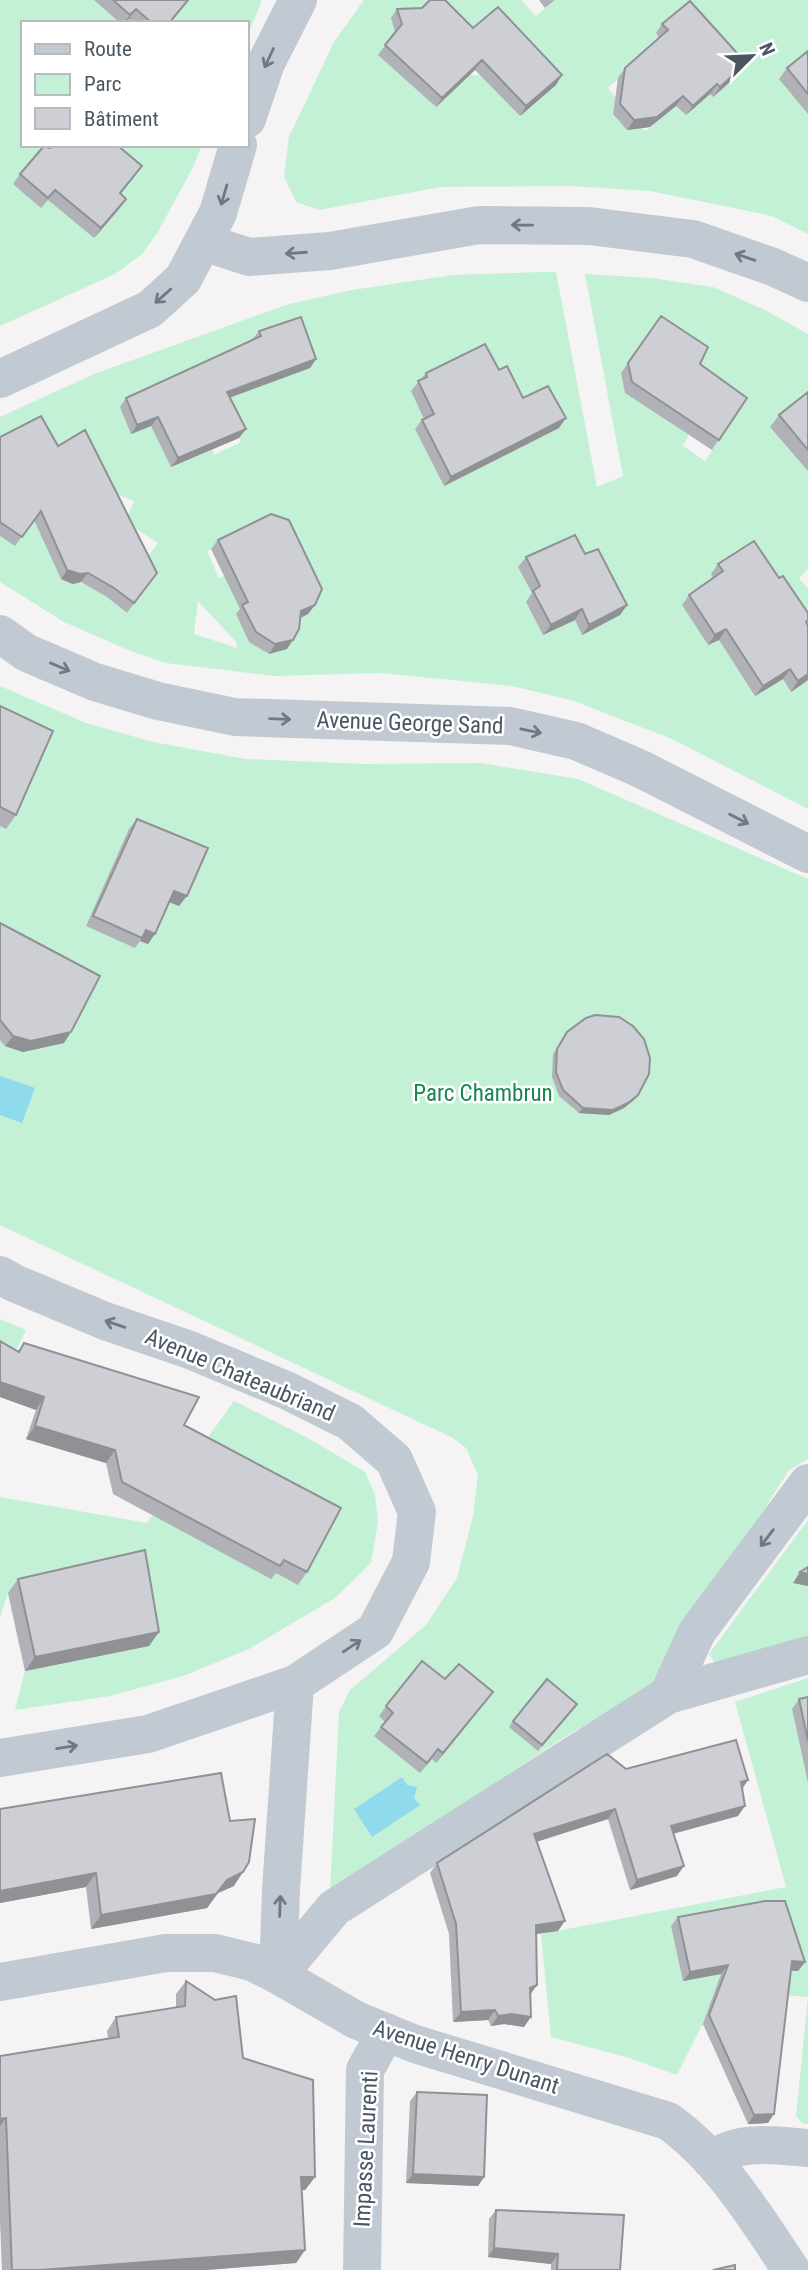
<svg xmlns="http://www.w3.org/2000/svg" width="808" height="2270" viewBox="0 0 808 2270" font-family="'Roboto Condensed',sans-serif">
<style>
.green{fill:#c3f1d5;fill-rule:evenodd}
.water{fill:#90daee}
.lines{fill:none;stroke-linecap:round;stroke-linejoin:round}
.minor{stroke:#c1cad2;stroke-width:38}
.wall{fill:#b0b2b7}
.shaded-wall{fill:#909195}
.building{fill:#cdcfd5;stroke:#909195;stroke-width:2}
.oneway{stroke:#6e7983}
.labels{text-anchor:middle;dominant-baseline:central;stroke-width:5;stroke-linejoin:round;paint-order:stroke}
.street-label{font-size:23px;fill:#4a5661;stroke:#fff}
.park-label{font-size:23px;fill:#17864f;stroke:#fff}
</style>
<rect width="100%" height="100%" fill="#f5f3f3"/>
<path class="green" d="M0 0H94L120 23H23V145H55L41 207 48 200 95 238 97 145H202L193 167 158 232 142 254 115 274 0 326Z
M189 0H262L247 37V23H170Z
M364 0H521L536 16 555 0H808V234L772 216 650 191 570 186 440 187 319 210 296 202 284 176 289 137 334 42ZM413 20 485 68 480 75H469L435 107 392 37 395 31 393 25ZM656 34 739 73 713 97 710 94 686 115 676 106 646 131 639 124 633 129H627L613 114 619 102 608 88 661 40Z
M541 272H556L597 487 623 476 585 274 651 278 713 287 765 310 808 334V569L799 578 808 589V647L711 575 716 581 719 640 783 679 791 691 808 680V809L672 739 574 701 512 686 381 673 274 676 166 663 133 652 64 622 0 582V536L16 546 0 442V417L94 374 289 304 352 290 453 275ZM205 368 241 442 214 455 212 450 171 467ZM621 373 728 427 705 461 683 446 689 435 625 392ZM421 387 509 411 422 414 411 391ZM104 490 134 501 128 516ZM100 505 158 543 140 567 131 563 153 579 127 613C116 604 95 585 81 583 75 582 71 583 64 580ZM261 525 284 650C269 654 265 651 254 641L250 643 237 616 254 608 228 575 219 578 207 551ZM533 596 620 615 582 635 575 620 544 635 526 602ZM198 601 237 643V648L194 634Z
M0 686 86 723 153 742 246 759 364 764 480 763 578 779 808 879V1459L789 1470 652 1687 566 1736 330 1893 339 1712 350 1690 426 1625 457 1578 473 1516 478 1475 466 1448 453 1438 0 1225Z
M0 1319 26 1330 0 1383Z
M234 1401 308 1438 365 1472 375 1495 378 1522 371 1563 335 1598 249 1649 183 1676 110 1696 15 1710 25 1671 8 1594 0 1617V1497L147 1523Z
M808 1520V1641L719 1669 709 1654Z
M808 1678V1705L792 1709 805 1771H808V2124H803L796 2116 808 1997 783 1995 720 2016 701 2027 677 2075 626 2057 551 2037 541 1934 786 1887 735 1702Z"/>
<path class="water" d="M0 1076 35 1088 22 1123 0 1115Z
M402 1777 407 1785 417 1787 414 1798 420 1805 372 1837 354 1809Z"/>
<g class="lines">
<path class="minor" d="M247 119 266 63 298 0
M203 242 249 257 330 251 479 225 589 226 693 239 773 267 808 283
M0 379 150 309 183 279 218 213 238 145
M0 634 27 653 95 682 158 701 235 717 510 726 576 741 641 769 808 854
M0 1275 14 1283 105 1321 190 1350 288 1391 350 1422 394 1460 417 1512 411 1562 375 1631 295 1684 148 1734 0 1758
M668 1695 697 1632 808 1483
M278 1975 334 1908 668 1695 808 1655
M278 1975 281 1890 295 1684
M0 1982 166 1953H215L252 1962 278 1975 356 2020 415 2044 668 2121C720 2158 756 2217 791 2270
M711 2160C739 2139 774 2145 808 2148
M362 2270 365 2070 386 2032"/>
</g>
<path class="wall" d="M94 0H189L170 23H133L129 19 125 23H120Z
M539 0H555L545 8Z
M397 9 473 28 556 85 520 116 475 70 436 107 378 55 395 32 391 18Z
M662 24 740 73 713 97 710 94 686 115 676 106 650 127 627 130 613 114 618 78 625 68 659 38 656 33Z
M808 51V114L779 79 787 68Z
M50 148 142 166 121 194 126 199 119 209 94 238 48 200 41 208 13 184 20 174Z
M661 316 700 364 747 398 712 450 625 393 621 373Z
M259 331 316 359 310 368 230 397 246 429 239 438 171 467 151 426 131 434 120 407 126 398 252 340Z
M499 370 523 398 559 428 444 486 415 429 422 420 424 419 411 391 426 373Z
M808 392V471L770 427 779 415Z
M0 437 58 446 157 573 127 613 107 597 81 582 73 584 61 579 34 520 15 546 0 536Z
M218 540 315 605 308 614 300 618 287 649 269 654 249 642 236 614 240 609 211 549Z
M585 554 627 605 620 615 582 635 575 620 543 635 526 602 532 593 518 567 526 557Z
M718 564 808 621 806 623 808 626V680L791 692 783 679 755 696 719 640 708 645 682 605 689 595 713 578 711 574Z
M0 706 16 815 6 829 0 826Z
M137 819 179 906 169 902 148 944 140 941 135 948 86 926 129 829Z
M0 923 64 1043 23 1052 5 1046 0 1040Z
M567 1032 634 1100 624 1108 609 1115 579 1113 559 1096 552 1077 553 1054Z
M0 1341 18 1351 24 1343 184 1425 307 1572 298 1585 276 1573 271 1579 113 1494 106 1463 26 1439 36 1410 0 1397Z
M18 1579 149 1646 25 1671 8 1593Z
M445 1679 493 1692 436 1763 432 1759 420 1773 374 1736 385 1722 379 1716 386 1706Z
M808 1697V1783L792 1709 799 1699Z
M577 1704 538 1751 509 1727 513 1721Z
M626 1769 742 1789 738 1816 673 1834 677 1876 630 1890 608 1819 537 1841 558 1931 536 1934 537 1985 530 1994 524 2027 504 2024 491 2026 488 2020 453 2022 449 1934 430 1873 437 1863Z
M0 1809 234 1886 218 1893 207 1908 91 1929 86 1887 0 1903Z
M678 1917 805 1962 798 1971H791L768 2123 748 2124 703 2024 721 1974 683 1981 671 1926Z
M186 1981 243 2058 315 2177 305 2190H301L305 2250 296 2263 206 2270H2L0 2220V2056L108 2038 107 2031 116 2017 176 2008V1994Z
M417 2092 484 2177 478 2186 406 2183 410 2101Z
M496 2210 620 2270H551V2264L488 2257 489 2219Z"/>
<path class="shaded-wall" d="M188 0H189L170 23H169Z
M136 9 129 19 124 23 130 15Z
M482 60 475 70 436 107 442 98Z
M746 63 740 73 713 97 720 87Z
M562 75 556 85 520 116 526 106Z
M717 84 710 94 686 115 693 106Z
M683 96 676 106 650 127 627 130 634 120Z
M126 199 119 209 94 238 101 228Z
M316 359 310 368 221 401 227 392Z
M158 417 151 426 131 434 137 425Z
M566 418 559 428 444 486 451 477Z
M246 429 239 438 171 467 178 458Z
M67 570 88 573 81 582 73 584 61 579Z
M315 605 308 614 294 621 301 611Z
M627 605 620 615 582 635 589 625Z
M582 609 575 620 543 635 551 625Z
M726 629 719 640 708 645 715 635Z
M293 640 287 649 269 654 275 644Z
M790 669 783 679 755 696 763 686Z
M808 674V680L791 692 798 681Z
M174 891 187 896 179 906 167 901Z
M146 930 155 934 148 944 140 941Z
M71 1032 64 1043 23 1052 5 1046 13 1036Z
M638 1095 634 1100 624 1108 609 1115 579 1113 583 1108Z
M0 1382 44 1397 36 1410 0 1397Z
M35 1426 115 1450 106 1463 26 1439Z
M800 1572 808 1574V1586L793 1583Z
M159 1632 149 1646 25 1671 35 1657Z
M493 1692 486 1701 436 1763 443 1753Z
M748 1780 741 1791V1782Z
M745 1806 738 1816 664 1836 671 1826Z
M615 1809 608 1819 527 1845 534 1834Z
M684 1866 677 1876 630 1890 637 1880Z
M243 1872 234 1886 218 1893 207 1908 91 1929 101 1915 227 1880Z
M96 1873 86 1887 0 1903V1891Z
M565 1921 558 1931 529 1935 536 1925Z
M792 1961 805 1962 798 1971 786 1970Z
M728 1965 721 1974 683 1981 690 1972Z
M537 1985 530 1995V1988Z
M495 2010 488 2020 453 2022 461 2012Z
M511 2014 531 2017 524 2027 504 2024 491 2026 498 2016Z
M774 2114 768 2123 748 2124 754 2115Z
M6 2118 0 2126V2119Z
M413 2174 484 2177 478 2186 406 2183Z
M301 2177H315L305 2190H291Z
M494 2248 558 2254 551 2264 488 2257Z
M305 2250 296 2263 206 2270H40Z"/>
<path class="building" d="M113 0H188L169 23H152L136 9 130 15Z
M430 0H445L473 28 498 7 562 75 526 106 482 60 442 98 385 45 402 24 397 9 422 8Z
M690 1 746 63 720 87 717 84 693 106 683 96 657 117 634 120 620 104 625 68 668 30 662 24Z
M808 51V94L787 68Z
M52 145H117L142 166 120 193 126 199 101 228 55 190 48 198 20 174 44 146 50 148Z
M661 316 708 347 700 364 747 398 719 440 632 382 628 363Z
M301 317 316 359 227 392 246 429 178 458 158 417 137 425 126 398 261 336 259 331Z
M485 344 499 370 507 366 523 398 548 386 566 418 451 477 422 420 434 414 418 381 427 377 426 373Z
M808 392V450L779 415Z
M41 416 58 446 85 430 157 573 134 603 114 588 88 573 80 574 67 570 41 511 22 537 0 522V437Z
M271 514 289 520 322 589 315 605 301 611 299 629 293 640 275 644 256 632 242 605 248 602 218 540Z
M575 535 585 554 598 549 627 605 589 625 582 609 551 625 533 591 540 586 526 557Z
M754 541 779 578 783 576 808 613V620L806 622 808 626V674L798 681 790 669 763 686 726 629 715 635 689 595 723 571 718 564Z
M0 706 53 731 16 815 0 807Z
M137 819 208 848 187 896 174 891 155 934 146 930 142 938 93 916Z
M0 923 100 976 71 1032 31 1041 13 1036 0 1020Z
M595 1015 619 1017 633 1026 644 1039 650 1058 649 1074 638 1095 628 1103 613 1110 583 1108 563 1090 556 1072 557 1049 567 1032 586 1018Z
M0 1341 19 1352 24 1343 199 1397 184 1425 341 1508 307 1572 284 1560 280 1566 122 1482 115 1450 35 1426 44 1397 0 1382Z
M145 1550 159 1632 35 1657 18 1579Z
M808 1567V1574L800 1572Z
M422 1661 445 1679 459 1664 493 1692 443 1753 438 1749 427 1763 381 1727 393 1713 386 1706Z
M547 1679 577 1704 542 1745 513 1721Z
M808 1697V1741L799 1699Z
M736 1740 748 1780 741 1782 745 1806 671 1826 684 1866 637 1880 615 1809 534 1834 565 1921 536 1925 537 1985 530 1988 531 2017 511 2014 498 2016 495 2010 461 2012 456 1924 437 1863 607 1754 626 1769Z
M221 1773 230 1821 255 1819 249 1862 243 1872 227 1880 216 1894 101 1915 96 1873 0 1891V1809Z
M765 1901H785L805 1962 792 1961 774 2114 754 2115 709 2015 728 1965 690 1972 678 1917Z
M186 1981 215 2000 236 1996 243 2058 313 2080 315 2177H301L305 2250 40 2270H12L6 2118 0 2119V2056L119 2037 116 2017 185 2006Z
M417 2092 487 2095 484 2177 413 2174Z
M496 2210 624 2215 620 2270H557L558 2254 494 2248Z
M735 2265V2270H713Z"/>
<defs><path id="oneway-shaft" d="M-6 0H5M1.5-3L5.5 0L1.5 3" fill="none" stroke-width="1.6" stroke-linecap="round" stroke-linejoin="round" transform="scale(1.75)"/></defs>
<g class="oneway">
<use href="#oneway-shaft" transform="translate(269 58) rotate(115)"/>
<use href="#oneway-shaft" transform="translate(224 195) rotate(106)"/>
<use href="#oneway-shaft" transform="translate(522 225) rotate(-179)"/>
<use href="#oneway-shaft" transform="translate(296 253) rotate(176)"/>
<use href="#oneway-shaft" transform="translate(745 257) rotate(-161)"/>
<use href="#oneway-shaft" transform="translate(163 296) rotate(138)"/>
<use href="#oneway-shaft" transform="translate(60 667) rotate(23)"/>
<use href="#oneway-shaft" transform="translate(280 719) rotate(2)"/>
<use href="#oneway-shaft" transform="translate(531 731) rotate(12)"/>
<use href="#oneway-shaft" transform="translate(739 819) rotate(27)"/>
<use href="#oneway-shaft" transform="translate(115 1324) rotate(-161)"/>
<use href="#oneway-shaft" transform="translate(767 1538) rotate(127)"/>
<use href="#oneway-shaft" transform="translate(352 1646) rotate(-34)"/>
<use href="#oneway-shaft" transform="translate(67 1747) rotate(-9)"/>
<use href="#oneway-shaft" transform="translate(280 1906) rotate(-88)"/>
</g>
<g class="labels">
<g class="street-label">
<text transform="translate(410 723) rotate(2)">Avenue George Sand</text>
<text transform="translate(240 1375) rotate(23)">Avenue Chateaubriand</text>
<text transform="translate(466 2057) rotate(18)">Avenue Henry Dunant</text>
<text transform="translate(366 2149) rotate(-87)">Impasse Laurenti</text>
</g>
<g class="park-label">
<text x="483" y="1093">Parc Chambrun</text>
</g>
</g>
<rect x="21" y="21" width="228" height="126" fill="#ffffff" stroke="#b7bbc0" stroke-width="2"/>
<rect x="35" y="44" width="35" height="10" fill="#c1cad2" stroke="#b7bbc0" stroke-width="2"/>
<text x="84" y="56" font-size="21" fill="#4a5661">Route</text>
<rect x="35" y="74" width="35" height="21" fill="#c3f1d5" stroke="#b7bbc0" stroke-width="2"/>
<text x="84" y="91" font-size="21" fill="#4a5661">Parc</text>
<rect x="35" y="108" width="35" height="21" fill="#cdcfd5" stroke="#b7bbc0" stroke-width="2"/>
<text x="84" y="126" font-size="21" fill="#4a5661">Bâtiment</text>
<g transform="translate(752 56) rotate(66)" stroke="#ffffff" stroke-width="5" paint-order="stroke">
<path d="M0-5L12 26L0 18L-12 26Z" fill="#4a5661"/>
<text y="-10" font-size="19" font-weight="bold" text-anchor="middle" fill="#4a5661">N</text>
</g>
</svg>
